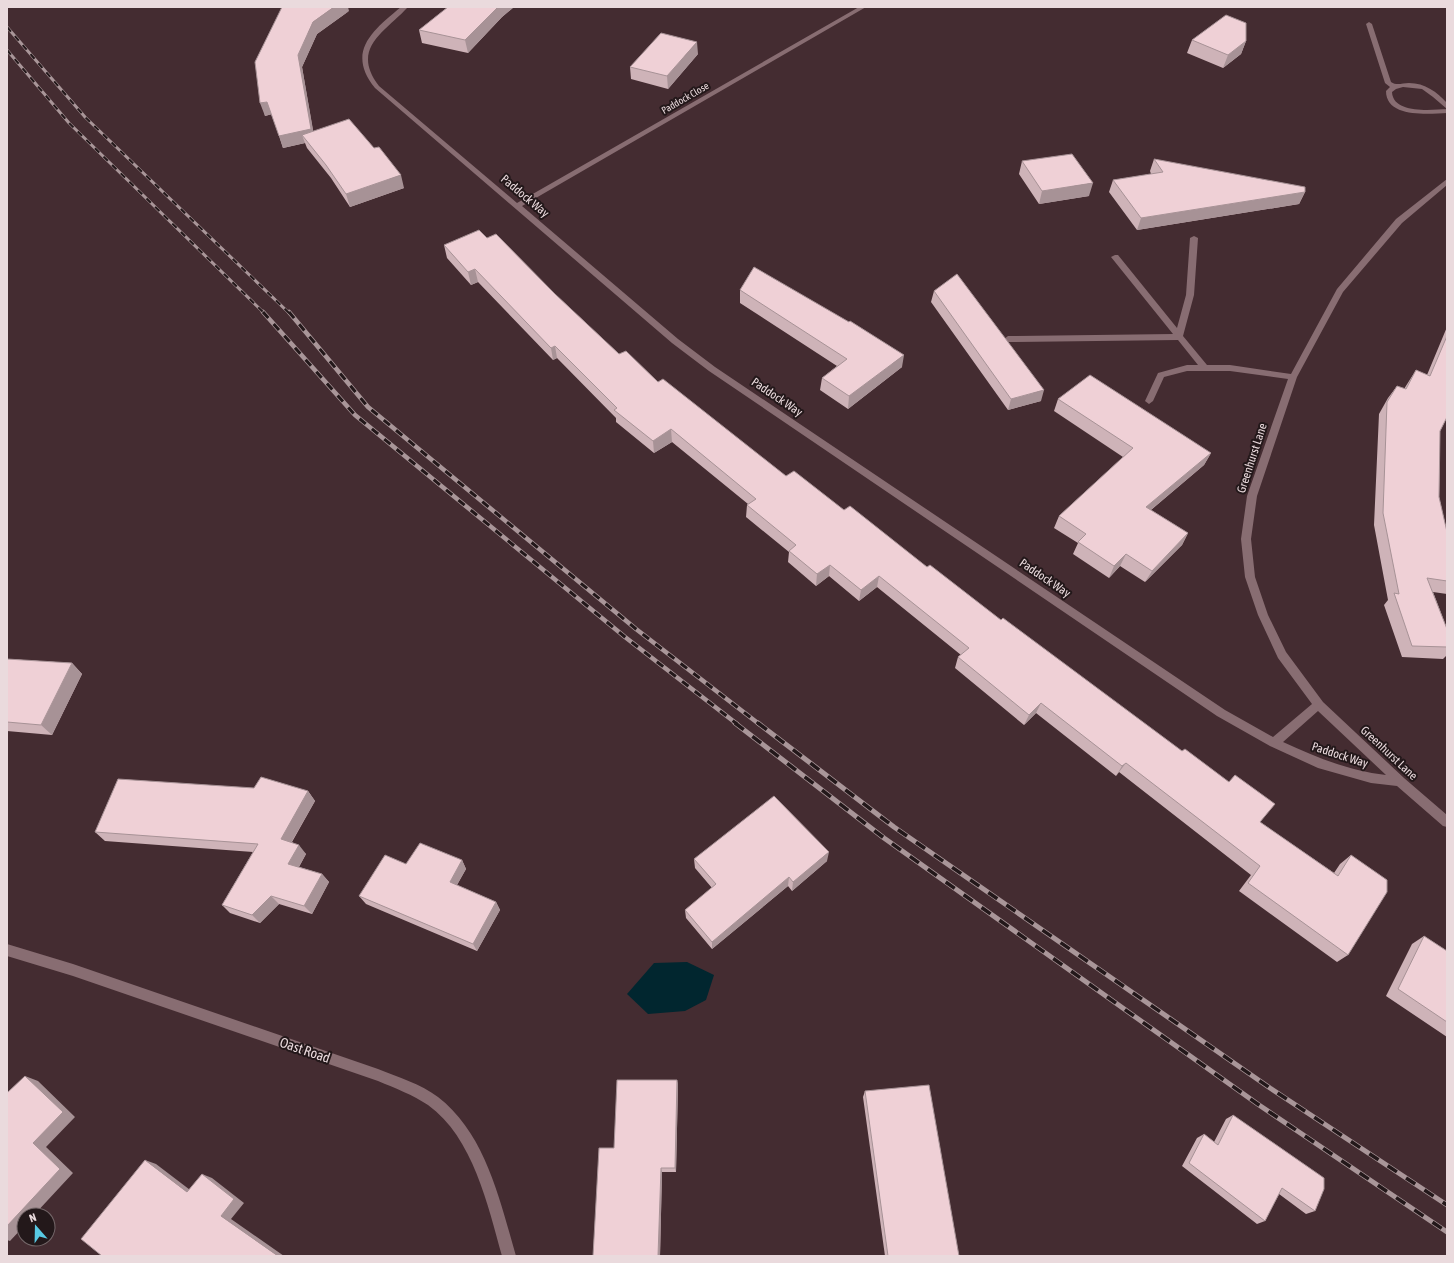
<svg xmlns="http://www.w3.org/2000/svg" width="1454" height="1263" viewBox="0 0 1454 1263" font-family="'Asap Condensed',sans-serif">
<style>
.water{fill:#01262f}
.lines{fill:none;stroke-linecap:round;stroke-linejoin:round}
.minor{fill:#886d72;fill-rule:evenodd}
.rail-far2-casing{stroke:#a99699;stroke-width:3}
.rail-far1-casing{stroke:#a99699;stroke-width:4.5}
.rail-casing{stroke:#a99699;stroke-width:5}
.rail-far2{stroke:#23181a;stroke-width:2;stroke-dasharray:6;stroke-linecap:butt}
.rail-far1{stroke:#23181a;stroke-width:3;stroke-dasharray:8;stroke-linecap:butt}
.rail{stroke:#23181a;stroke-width:3.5;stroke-dasharray:11;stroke-linecap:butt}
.wall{fill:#ceb3b8}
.shaded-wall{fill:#a79296}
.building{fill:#efd0d6;stroke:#a79296}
.labels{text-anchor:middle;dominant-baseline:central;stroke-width:4;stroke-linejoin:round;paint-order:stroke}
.far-street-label{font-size:10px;fill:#eadadd;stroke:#23181a}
.street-label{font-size:12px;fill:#eadadd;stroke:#23181a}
.near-street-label{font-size:14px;fill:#eadadd;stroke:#23181a}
</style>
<rect width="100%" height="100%" fill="#442c31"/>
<path class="water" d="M687 962 714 975 706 1000 685 1011 648 1014 627 994 654 963Z"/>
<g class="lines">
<path class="minor" d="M401 7H408C385 32 350 48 379 86L517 203 859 7H866L522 206 678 339 715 367 1225 710 1273 737 1312 704 1278 658 1258 615 1245 577 1241 539 1247 496 1288 379 1230 371H1187L1164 377 1153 401 1149 404 1145 401 1158 373 1187 365H1198L1178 340 1008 342 1004 339 1008 336 1173 334 1111 257 1115 255H1118L1177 328 1186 295 1190 238 1194 236 1198 238 1194 295 1183 336 1207 365H1230L1291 374 1337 289 1396 219 1447 179V185L1402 223 1343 292 1297 377 1257 496 1251 539 1255 577 1268 615 1286 652 1323 702 1404 778 1447 815V827L1443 826 1397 786 1371 783 1318 768 1270 746 1217 716 709 371 672 343 375 88C346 52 372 31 401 7ZM1318 711 1386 775C1349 771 1316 757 1283 742Z
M1369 22 1372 24 1391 82C1397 86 1402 83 1409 83 1425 83 1437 92 1447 103V113C1428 114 1386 118 1386 91L1390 87 1385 83 1366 24ZM1403 87 1422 89 1433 97 1447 109C1431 110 1393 114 1392 92L1396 89Z
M7 944 73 964 378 1069C398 1077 421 1084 438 1097 486 1134 500 1201 516 1256H502C488 1206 473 1137 428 1105 413 1095 395 1088 378 1081L73 976 7 956Z"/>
<g class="rail-far2-casing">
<path id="rail-far2" d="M7 27 85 117 289 313
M7 50 69 123 264 313"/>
</g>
<g class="rail-far1-casing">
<path id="rail-far1" d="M263 312 355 415 625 637 737 724
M289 312 368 407 636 629 759 724"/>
</g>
<g class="rail-casing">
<path id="rail" d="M735 723 884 838 1259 1105 1447 1232
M758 723 894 827 1270 1088 1447 1205"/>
</g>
<use href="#rail-far2" class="rail-far2"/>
<use href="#rail-far1" class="rail-far1"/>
<use href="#rail" class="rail"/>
</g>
<path class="wall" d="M448 7H514L502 17 468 53 422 43 419 30Z
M349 11 317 34 302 67 313 131 404 188 350 207 331 178 307 148 305 143 283 148 272 114 265 116 255 62Z
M1192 40 1246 41 1241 54 1223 68 1187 53Z
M698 54 668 89 631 79 630 67Z
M1154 159 1305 192 1299 204 1137 230 1109 192 1113 180 1151 174 1150 171Z
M1022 161 1089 196 1039 204 1019 174Z
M487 238 555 294 619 354 658 382 786 476 844 510 927 567 1260 822 1334 873 1340 864 1351 855 1348 955 1337 962 1239 891 1251 875 1119 772 1116 776 1036 713 1024 725 955 668 958 657 961 655 877 587 859 601 829 576 816 586 788 562 789 552 746 517 747 505 748 504 672 442 654 453 616 422V418L557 358 553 360 478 282 471 285 447 258 444 245Z
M740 290 902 367 848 409 820 390 822 378 837 366 740 303Z
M934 291 1041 401 1008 410 931 302Z
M1447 327V417L1440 431 1439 497 1447 532V594L1433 592 1447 629V655L1443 659 1402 657 1384 605 1388 600 1374 525 1379 414 1388 398 1397 386 1404 389 1416 370 1427 375Z
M1058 399 1211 453 1204 465 1151 510 1188 533 1182 545 1145 582 1120 566 1109 578 1073 554 1078 543 1054 528 1059 516 1123 457 1054 411Z
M7 659 72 663 82 674 52 735 7 731Z
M254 788 308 791 315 801 292 842 306 854 299 867 322 874 329 882 312 914 279 904 260 923 230 913 222 905 253 852 105 841 95 832Z
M694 859 827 861 792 891 788 886 712 949 686 918 685 910 712 888 695 868Z
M462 860 466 869 457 885 496 902 500 910 477 951 366 904 359 896 406 864Z
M1424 936 1447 951V1037L1386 996 1412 944Z
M677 1080 678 1085 676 1172H662L660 1256H593L614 1148Z
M865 1091 959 1256H885L863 1097Z
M1233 1115 1315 1211 1306 1214 1279 1194 1265 1221 1257 1224 1182 1166 1197 1138 1204 1134 1214 1142 1226 1119Z"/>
<path class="shaded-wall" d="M334 7H348L349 11 317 34 302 67 315 141 302 135 305 143 283 148 279 136 298 55 313 22Z
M498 7H514L502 17 468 53 465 40Z
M1246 41 1241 54 1223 68 1228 55Z
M697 42 698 54 668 89 667 76Z
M267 102 272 114 265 116 260 103Z
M401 175 404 188 350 207 346 194Z
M1093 183 1089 196 1039 204 1042 191Z
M1305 192 1299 204 1137 230 1141 218Z
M475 269 478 282 471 285 468 272Z
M555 346 557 358 553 360 551 348Z
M904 355 902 367 848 409 849 396Z
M1044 390 1041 401 1008 410 1011 399Z
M671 429 672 442 654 453 653 441Z
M1211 453 1204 465 1140 519 1146 507Z
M1188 533 1182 545 1145 582 1152 571Z
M1126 554 1120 566 1109 578 1114 566Z
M830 565 829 576 816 586 817 574Z
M879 576 877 587 859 601 861 590Z
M72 663 82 674 52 735 41 725Z
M1041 703 1036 713 1024 725 1029 715Z
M1126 763 1119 772 1116 776 1122 766Z
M308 791 315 801 288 848 281 839Z
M299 845 306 854 296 872 288 864Z
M829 852 827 861 792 891 793 882Z
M462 860 466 869 454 890 450 882Z
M322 874 329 882 312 914 304 906Z
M789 877 788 886 712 949V942Z
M271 896 279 904 260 923 252 915Z
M496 902 500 910 477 951 473 944Z
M25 1076 38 1081 75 1117 46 1147 73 1173 34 1215H24V1226L10 1241 7 1240V1226Z
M677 1080 678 1085 676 1172 675 1168Z
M145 1160 156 1164 198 1196 187 1192Z
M661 1168 662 1172 660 1256H658Z
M202 1174 212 1178 244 1203 231 1219 284 1256H278L221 1216Z"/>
<path class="building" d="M282 7H334L313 22 298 55 311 129 279 136 267 102 260 103 255 62Z
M448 7H498L465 40 419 30Z
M1226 15 1246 23V41L1228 55 1192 40Z
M661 33 697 42 667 76 630 67Z
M349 119 374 148 379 147 401 175 346 194 326 165 302 135Z
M1072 154 1093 183 1042 191 1022 161Z
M1154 159 1305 187V192L1141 218 1113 180 1163 172Z
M479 230 487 238 496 234 555 294 619 354 626 351 658 382 663 379 786 476 794 471 844 510 850 506 927 567 930 565 1001 620 1003 618 1182 751 1185 749 1229 782 1235 775 1275 804 1260 822 1338 876 1351 855 1387 880V892L1348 955 1248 883 1260 866 1126 763 1122 766 1041 703 1029 715 958 657 969 648 879 576 861 590 830 565 817 574 789 551 796 545 747 505 756 499 671 429 653 441 614 410 617 408 555 346 551 348 475 269 468 272 444 245Z
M754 267 849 322 850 321 904 355 849 396 822 378 847 359 740 290Z
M957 274 1044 390 1011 399 934 291Z
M1447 336V417L1440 431 1439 497 1447 532V581L1427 578 1447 629V647L1412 646 1394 593 1399 594 1383 513 1387 402 1397 386 1406 389 1416 370 1430 376Z
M1090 375 1211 453 1146 507 1188 533 1152 571 1126 554 1114 566 1078 542 1086 534 1059 516 1133 448 1058 399Z
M7 659 72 663 41 725 7 722Z
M261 777 308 791 281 839 299 845 288 864 322 874 304 906 271 896 252 915 222 905 258 844 95 832 118 779 254 788Z
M774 796 829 852 793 882 789 877 712 942 685 910 716 884 694 859Z
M420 843 462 860 450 882 496 902 473 944 359 896 385 855 406 864Z
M1424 936 1447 951V1022L1398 989Z
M25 1076 63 1112 33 1143 60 1169 7 1226V1093Z
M617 1080H677L675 1168H661L658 1256H593L599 1148H614Z
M929 1085 959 1256H888L865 1091Z
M1233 1115 1324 1178V1189L1315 1211 1282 1188 1265 1221 1189 1163 1204 1134 1218 1145Z
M145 1160 187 1192 202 1174 234 1199 221 1216 278 1256H102L81 1239Z"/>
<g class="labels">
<g class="far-street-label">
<text transform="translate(685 98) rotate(-30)">Paddock Close</text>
</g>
<g class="street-label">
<text transform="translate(525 196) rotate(40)">Paddock Way</text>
<text transform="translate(777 397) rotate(34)">Paddock Way</text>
<text transform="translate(1252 458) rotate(-72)">Greenhurst Lane</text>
<text transform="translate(1045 578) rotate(34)">Paddock Way</text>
<text transform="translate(1389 753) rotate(43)">Greenhurst Lane</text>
<text transform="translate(1340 755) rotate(18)">Paddock Way</text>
</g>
<g class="near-street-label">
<text transform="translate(305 1050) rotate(19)">Oast Road</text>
</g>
</g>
<rect width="1454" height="1263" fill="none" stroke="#eadadd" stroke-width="16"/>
<g transform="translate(36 1227) rotate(340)"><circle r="19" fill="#23181a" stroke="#736668"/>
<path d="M0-3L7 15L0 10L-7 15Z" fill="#58c9e3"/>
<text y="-6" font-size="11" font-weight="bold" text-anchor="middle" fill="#eadadd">N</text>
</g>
</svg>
